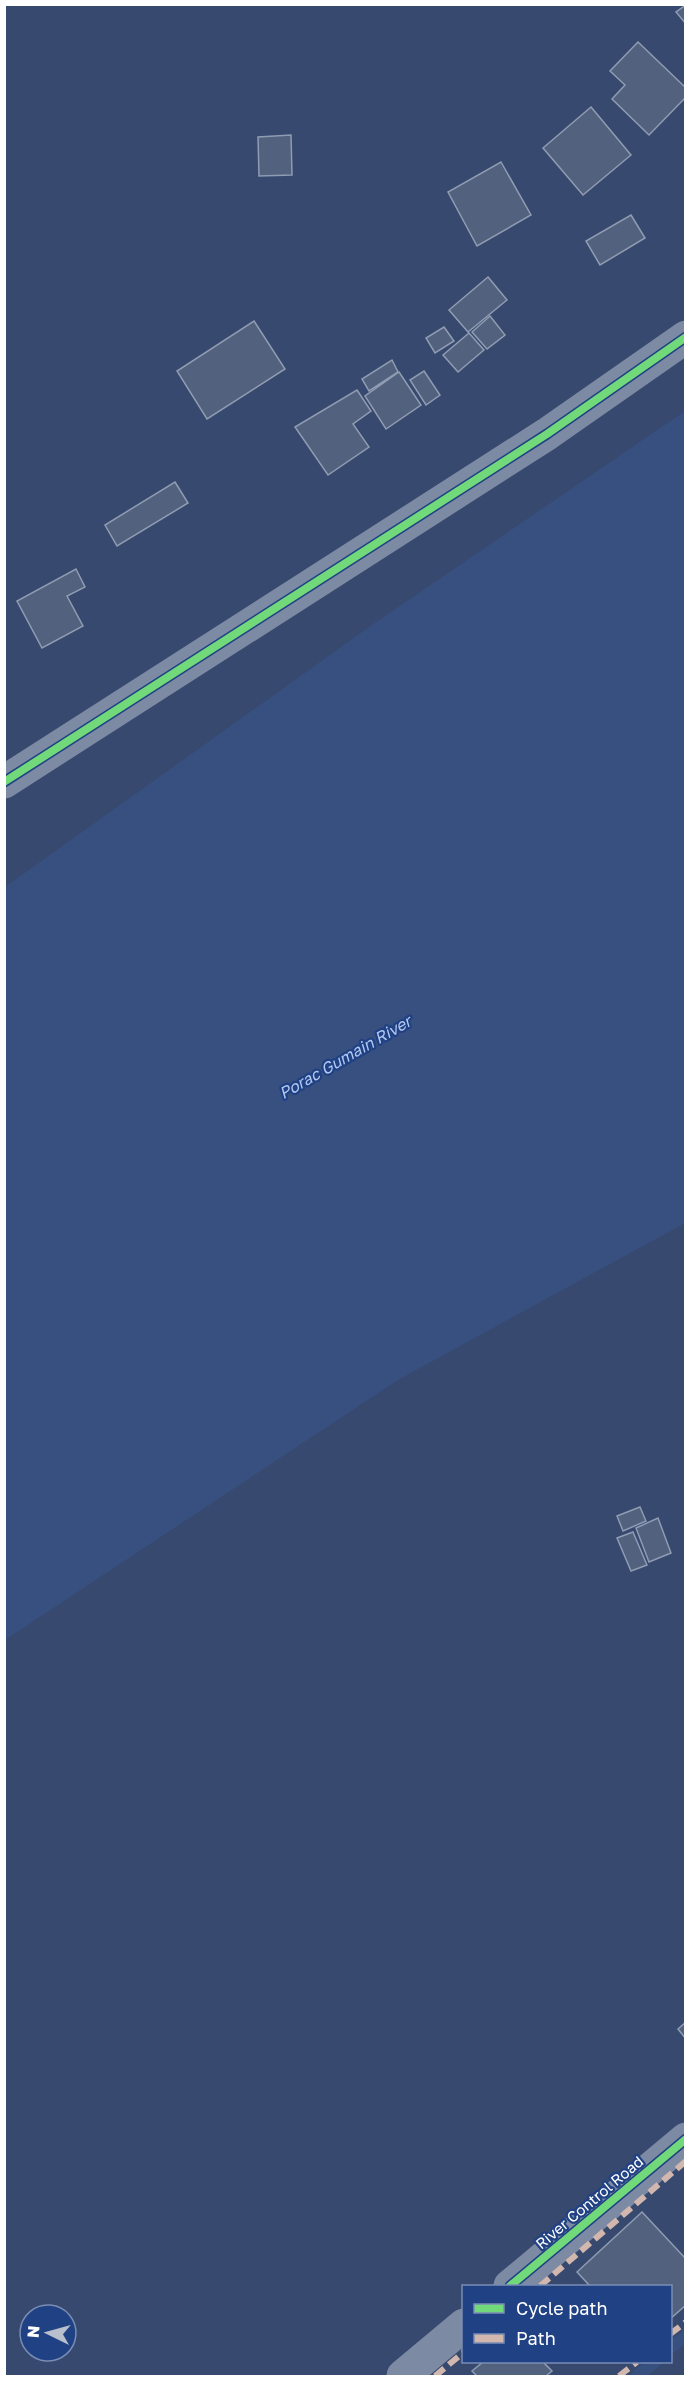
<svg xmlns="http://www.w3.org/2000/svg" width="690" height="2381" viewBox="0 0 690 2381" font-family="'Golos Text',sans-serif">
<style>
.water{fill:#385080}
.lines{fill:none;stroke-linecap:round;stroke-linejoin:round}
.stream{stroke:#385080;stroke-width:12}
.building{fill:#52617e;stroke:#909cb2;stroke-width:1.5}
.street{stroke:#7d8aa4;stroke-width:33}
.quiet{stroke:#d1b7ad;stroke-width:6;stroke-dasharray:12 6;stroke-linecap:butt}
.cycleway-casing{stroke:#204184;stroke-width:11}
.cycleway{stroke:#71d979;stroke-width:8}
.labels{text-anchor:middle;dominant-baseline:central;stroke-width:4.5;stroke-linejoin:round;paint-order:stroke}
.street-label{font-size:15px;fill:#fff;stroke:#204184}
.water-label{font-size:16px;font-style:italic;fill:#b3c9f1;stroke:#204184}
</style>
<rect width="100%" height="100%" fill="#37496e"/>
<path class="water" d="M685 411V1223L398 1380 5 1640V887L372 625Z"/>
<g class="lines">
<path class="stream" d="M670 2348 686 2336
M637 2376 655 2362"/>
</g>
<path class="building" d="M686 5V24L676 12Z
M638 42 686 88V97L649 135 612 99 625 85 610 71Z
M591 107 631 155 583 195 543 148Z
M291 135 292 175 259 176 258 137Z
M501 162 531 215 477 246 448 192Z
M631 215 645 238 600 265 586 241Z
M488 277 507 300 468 332 449 310Z
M490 316 505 335 487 349 472 332Z
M254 321 285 369 207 419 177 371Z
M444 327 454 341 435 353 426 338Z
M469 333 484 350 458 372 443 355Z
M392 360 398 372 369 391 362 379Z
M424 371 440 395 426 405 410 380Z
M399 372 421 405 386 429 365 396Z
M357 390 371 411 353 424 369 447 328 475 295 427Z
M175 482 188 503 117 546 105 525Z
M76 569 85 587 67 596 83 626 42 648 17 601Z
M640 1507 646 1521 623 1531 617 1516Z
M658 1518 671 1553 649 1562 636 1528Z
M633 1532 647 1565 631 1571 617 1538Z
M686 2022V2039L678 2029Z
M642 2212 686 2259V2305L670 2319V2286H590L577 2272Z
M483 2362H543L552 2371 546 2376H477L472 2371Z"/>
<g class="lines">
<path class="street" d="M4 782 547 434 686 337
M510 2286 686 2139
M403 2376 464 2325"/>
<path class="quiet" d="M540 2286 686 2161
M670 2334 686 2322
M435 2376 464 2352
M619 2376 637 2362"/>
<g class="cycleway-casing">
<path id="cycleway" d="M4 782 547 434 686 337
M510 2286 686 2139"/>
</g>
<use href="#cycleway" class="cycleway"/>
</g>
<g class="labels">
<g class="street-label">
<text transform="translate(589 2202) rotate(-40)">River Control Road</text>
</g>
<g class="water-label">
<text transform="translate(345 1057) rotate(-30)">Porac Gumain River</text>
</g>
</g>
<rect width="690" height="2381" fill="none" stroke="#ffffff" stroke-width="12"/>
<rect x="462" y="2285" width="210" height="78" fill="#204184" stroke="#798db5" stroke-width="1.5"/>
<rect x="474" y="2304" width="30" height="9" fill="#71d979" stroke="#798db5" stroke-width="1.5"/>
<text x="516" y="2315" font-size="18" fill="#ffffff">Cycle path</text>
<rect x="474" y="2334" width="30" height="9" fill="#d1b7ad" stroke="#798db5" stroke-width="1.5"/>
<text x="516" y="2345" font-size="18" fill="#ffffff">Path</text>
<g transform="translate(48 2333) rotate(275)"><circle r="28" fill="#204184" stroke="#798db5" stroke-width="1.5"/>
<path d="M0-4.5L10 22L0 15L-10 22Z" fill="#b9bfcc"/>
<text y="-9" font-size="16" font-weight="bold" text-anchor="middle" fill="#ffffff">N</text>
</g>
</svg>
